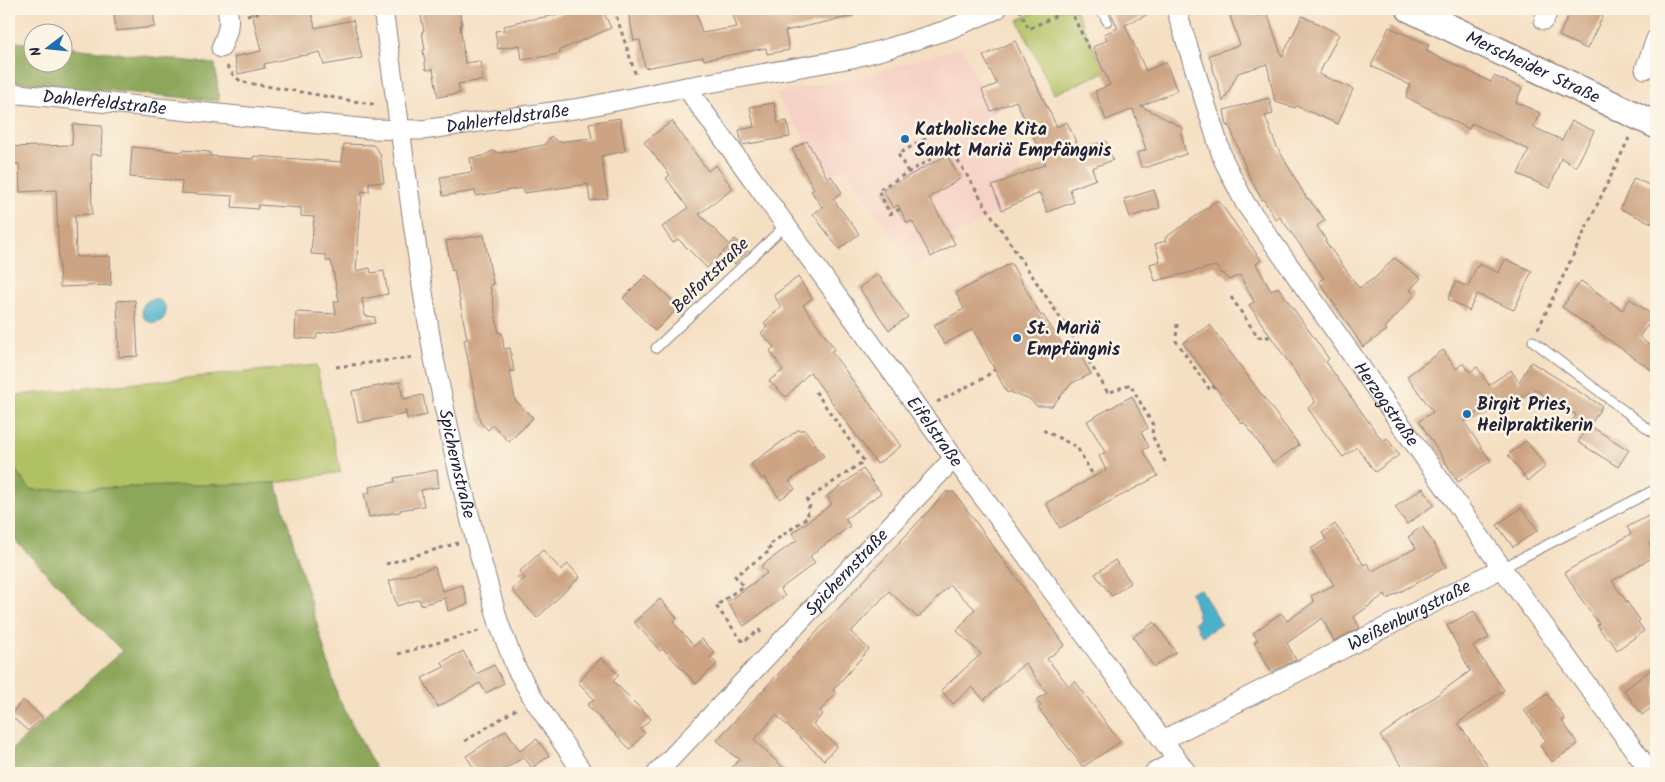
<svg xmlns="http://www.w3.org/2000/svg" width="1665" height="782" font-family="Kalam,sans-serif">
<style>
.built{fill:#f6d1c5}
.green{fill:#b0c164;stroke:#697250}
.forest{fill:#8ca75a;stroke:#57644a}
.water{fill:#4ab0c9;stroke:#366982}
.building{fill:#cda483}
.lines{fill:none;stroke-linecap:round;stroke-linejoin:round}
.lane-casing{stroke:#8c807e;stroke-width:11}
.street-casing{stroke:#8c807e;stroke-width:21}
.secondary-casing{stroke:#8c807e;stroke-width:29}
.path{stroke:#8c807e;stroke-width:3;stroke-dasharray:4 4;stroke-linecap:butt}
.lane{stroke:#fff;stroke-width:9}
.street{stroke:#fff;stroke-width:19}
.secondary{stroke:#fff;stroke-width:26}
.poi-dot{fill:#1f6fb2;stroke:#fcf5e5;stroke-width:2}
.labels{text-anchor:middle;stroke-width:5;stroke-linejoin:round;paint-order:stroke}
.street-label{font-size:18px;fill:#22223b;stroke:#fcf5e5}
.poi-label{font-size:18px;font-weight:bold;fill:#22223b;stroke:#fcf5e5;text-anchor:start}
</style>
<rect width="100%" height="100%" fill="#fcf5e5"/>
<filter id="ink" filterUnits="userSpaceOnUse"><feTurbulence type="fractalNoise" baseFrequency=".02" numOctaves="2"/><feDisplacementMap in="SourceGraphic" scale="10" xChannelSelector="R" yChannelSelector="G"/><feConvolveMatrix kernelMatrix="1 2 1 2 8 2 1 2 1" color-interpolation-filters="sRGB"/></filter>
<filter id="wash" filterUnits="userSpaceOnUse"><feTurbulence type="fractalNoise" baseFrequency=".0096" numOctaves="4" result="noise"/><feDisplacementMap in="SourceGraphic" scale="20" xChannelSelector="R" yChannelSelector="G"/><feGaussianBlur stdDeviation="1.12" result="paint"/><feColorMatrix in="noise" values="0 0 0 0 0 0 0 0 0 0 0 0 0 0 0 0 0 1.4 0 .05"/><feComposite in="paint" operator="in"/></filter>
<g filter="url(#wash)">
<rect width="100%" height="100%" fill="#f5dfc2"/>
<!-- built -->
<path class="built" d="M962 47 1021 174 992 186 1002 210 951 237 955 244 913 267 845 167 831 176 774 92 855 78Z"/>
<!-- green -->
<path class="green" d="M1041 9H1075L1105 72 1054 94 1018 20Z
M316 365 341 472 276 483 31 490 9 462V396Z"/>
<!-- forest -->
<path class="forest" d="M9 41 32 44V62H62L63 47 215 64 219 101 9 81Z
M9 462 31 490 276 483 338 697 378 773H9V752L122 651 9 534Z"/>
<!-- water -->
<path class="water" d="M142 311a12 12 0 1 1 24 0a12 12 0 1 1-24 0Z
M1201 589 1221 624 1202 636 1194 622 1199 619 1191 592Z"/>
<g id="blocks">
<!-- building -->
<path class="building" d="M251 9H311L315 28 353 20 362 58 324 65 320 52 302 56V55L264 64 265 68 238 74 234 57 261 51Z
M439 9H459L462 25H460L465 63 480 61 483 80 458 84 460 93 438 97 433 69 426 70 423 50H425L422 31H424L420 12Z
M560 9H602L611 28 560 50V54L522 60 520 45 498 49 495 31 504 30V26L517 23 516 22 563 14Z
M664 9H679L680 13 695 9 702 33 737 27 731 9H853V16L785 31 789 50 767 54 766 48 704 60 703 57 645 68 640 40 634 41 629 15Z
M1109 9H1159L1125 25 1146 71 1166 62 1177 91 1141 106 1183 128 1181 133 1186 154 1148 167H1141L1137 153 1146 150 1133 109 1106 120 1095 91 1110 85 1093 47 1107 40 1104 34 1118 28Z
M1245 9H1255L1257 16 1267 12 1282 57 1302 16 1339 34 1319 74 1353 89 1338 124 1296 106 1295 108 1275 102 1267 64 1238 73 1223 102 1209 55 1240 45 1229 13Z
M1571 9H1606L1587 49 1559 36Z
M153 10 155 27 116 31 114 14Z
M1389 27 1429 45 1426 51 1491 82 1494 76 1522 88 1516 102 1540 113 1533 127 1562 140 1572 121 1594 131 1576 167 1561 158 1550 188 1518 174 1529 150 1472 123 1469 129 1406 97 1410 85 1371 66Z
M1015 41 1057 127 1067 122 1080 151 1106 141 1113 160 1092 168 1096 179 1070 189 1074 202 1047 212 1040 193 1002 210 992 186 1046 164 1016 101 991 111 982 90 997 84 983 56Z
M1269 98 1273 114 1265 116 1276 145 1307 199 1308 198 1325 220 1317 226 1326 240 1325 241 1359 288 1375 278 1394 258 1421 278 1410 290 1415 295 1385 328 1387 330 1363 347 1319 281 1324 278 1280 217 1276 220 1263 199 1262 200 1249 176 1229 125 1227 126 1224 110Z
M774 103 778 123 787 121 790 137 742 145 739 130 754 127 750 107Z
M620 118 625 151 601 156 608 198 590 201 588 184 524 193 523 188 476 196 475 191 443 196 440 177 472 172 470 158 483 156 492 151 500 153 544 145 551 136 558 142 592 138 589 123Z
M672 121 708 171 716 165 733 189 699 214 730 245 735 239 748 251 735 264 723 252 728 247 707 268 678 239 673 243 662 227 688 208 666 178 670 175 644 142Z
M73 124 102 126 101 155 91 154 92 214 75 215 76 257 110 256 111 285 60 287 56 190 20 192 19 164 9 165V147L72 145Z
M807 141 828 179 831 176 842 192 833 199 859 234 839 249 813 214 824 206 822 207 811 191 814 189 792 149Z
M344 144 373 145 380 153 384 183 369 182V192L362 191 356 271 370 268 371 273 384 271 388 294 362 299 365 316 375 317V323L317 334 316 339 295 338 296 312 336 314 334 302 339 301 331 261H326V255L311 254 314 217 301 216V208L258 205V209L232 207 233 196 181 193 182 181 130 177 132 147 183 152V150L210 152V156L253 159 254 156 342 162Z
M947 155 960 179 929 197 955 244 931 257 912 221 907 223 898 205 893 208 883 190Z
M1634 178 1656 188V225L1620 209Z
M1154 190 1160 208 1130 217 1124 199Z
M1218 200 1261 260 1256 264 1271 291 1278 287 1329 359 1326 362 1383 442 1387 438 1399 455 1375 472 1357 447 1343 457 1322 429 1308 408 1315 403V401L1249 305 1254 302 1240 275 1229 280 1224 273 1221 274 1216 266 1155 281 1150 264 1160 261 1155 244 1166 241 1165 238Z
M484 235 493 284 490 285 499 333H502L504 349 510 348 514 371H510L515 400 533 418 509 442 493 425 488 430 480 422 464 340 467 339 454 270 452 271 446 241Z
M1505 259 1532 271 1514 310 1477 294 1469 311 1448 299 1456 282 1468 287 1476 267H1478L1479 264 1499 273Z
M1011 263 1041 316 1043 315 1065 348 1079 353 1091 374 1072 383 1052 406H1037L1028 398 1012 393 1011 391 1007 393 973 329 944 344 934 325 964 309 956 293Z
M878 274 908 317 889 330 859 288Z
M646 275 679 307 655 331 623 298Z
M798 277 812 298 803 305 835 349 831 351 901 446 877 464 810 372 786 397 769 381 783 370 770 351 774 347 761 333 767 327 764 323 781 307 774 295Z
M1581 281 1622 310 1630 299 1654 316 1639 337 1656 350V373L1562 307Z
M135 300 138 356 119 357 117 301Z
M1210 325 1299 445 1273 463 1244 422 1242 424 1183 343Z
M1443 350 1456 369 1463 363 1470 372 1477 367 1489 385 1511 370 1519 382 1531 362 1602 406 1590 426 1629 450 1618 467 1578 442 1584 432 1570 424 1576 415 1534 389 1500 414 1506 402 1500 407 1492 403 1464 422 1491 461 1458 482 1419 421 1433 412 1407 376Z
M400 382 403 399 423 395 427 415 407 419 405 409 406 414 358 423 352 391Z
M1132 396 1148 428 1141 432 1149 447 1143 450 1158 476 1060 528 1046 503 1106 470 1099 456 1105 452 1087 421Z
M798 430H805L824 456 789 481 795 489 780 499 764 477 762 479 751 464Z
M1526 441 1546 466 1528 481 1508 455Z
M863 469 881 493 845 519 850 526 810 556 815 563 780 589 785 596 744 626 727 602 767 573 761 566 797 540 792 533 832 504 827 496Z
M437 470 439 487 421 490 424 506 400 510V512L369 517 364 493 370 492 369 487 395 482 394 478Z
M1423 488 1434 505 1407 524 1395 507Z
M946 492H954L1065 645 1047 659 1069 686 1075 681 1120 742 1083 767 1038 708 1041 706 1036 700 1047 693 1025 663 984 700 972 687 953 704 941 690 981 654 957 631 975 609 950 585 918 618 889 591 851 632 869 649 833 690 836 693 820 711 823 714 813 724 837 746 824 760 776 715 754 740 789 773H727L740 759 734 756 717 740Z
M1521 508 1538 530 1513 547 1497 525Z
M1656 512V540L1649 544 1655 556 1612 581 1640 620 1638 622 1644 631 1617 650 1609 638 1607 639 1597 625 1599 624 1577 593 1565 572 1631 534 1627 527Z
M1335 524 1364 565 1367 563 1372 571 1416 548 1408 537 1422 526 1436 547 1446 567 1387 599 1385 594 1354 617 1360 628 1334 641 1322 618 1287 643 1296 660 1271 672 1254 642 1258 640 1253 633 1281 613 1287 621 1314 602 1311 596 1334 585 1311 549 1326 539 1322 533Z
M543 550 561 570 568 564 580 577 537 618 512 590 525 578 519 572Z
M1115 560 1131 582 1112 596 1095 574Z
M435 567 442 591 462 585 468 604 448 611 445 598 421 605 419 599 397 606 389 581Z
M660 599 677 618 673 622 694 646 702 639 715 653 710 657 717 664 696 684 663 649 660 651 634 622Z
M1474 611 1489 638 1473 646 1504 690 1458 723 1493 773H1407L1380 736 1470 671 1447 625Z
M1154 622 1176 652 1154 667 1133 637Z
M463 651 476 674 494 665 504 683 486 693 480 683 438 707 422 678 444 667 442 662Z
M601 658 619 675 613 681 651 719 640 729 645 733 630 749 587 705 594 699 578 682Z
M1656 666V704L1642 715 1624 690Z
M1547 694 1565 719 1562 721 1578 744 1552 762 1540 745 1546 741 1524 710Z
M23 700 43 718 28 731 10 715Z
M506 730 520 751 537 739 549 756 532 768 524 757 499 773H477L466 756Z"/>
</g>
</g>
<g filter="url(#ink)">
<use href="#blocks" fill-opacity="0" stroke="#8c807e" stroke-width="1"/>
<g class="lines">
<!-- lane casing -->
<g class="lane-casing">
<path id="lane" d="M1101 9 1107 21
M1533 341 1656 435
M656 348 786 225
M1502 568 1656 489"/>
</g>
<!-- street casing -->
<g class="street-casing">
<g id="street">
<path id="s1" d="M383 9 422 286 433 354 454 453 475 538 499 624 516 668 533 698 583 773"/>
<path id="s2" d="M1176 9 1223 159 1245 203 1502 568 1651 773"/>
<path d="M1544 20 1549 9"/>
<path d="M221 48C227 34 231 24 227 9"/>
<path d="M1645 69 1656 39"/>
<path id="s3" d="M686 87 954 458 1187 773"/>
<path id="s4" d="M9 93 370 129 422 130 581 108 686 87 852 58 886 49 947 30 997 9"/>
<path id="s5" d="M1163 740 1502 568"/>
<path id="s6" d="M657 773 954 458"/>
<path d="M1154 773 1177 760"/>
</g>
</g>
<!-- secondary casing -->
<g class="secondary-casing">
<g id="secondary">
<path id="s7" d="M1410 9 1656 125"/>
</g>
</g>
<!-- path -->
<path class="path" d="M614 9 636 76
M1019 9 1029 29 1069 9
M1070 9 1089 49
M247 15 277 9
M227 66 234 76 242 82 377 105
M908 172 898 154 925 139 934 156
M900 209 890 214 878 190 950 148 992 216 1084 353 1108 393 1130 384 1153 425 1152 435 1167 466
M1231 297 1258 337H1271
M1177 324 1176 341 1210 390 1214 386
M1538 329 1629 138
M336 367 415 357
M937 402 984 378 994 370
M1043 430 1077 447 1094 477
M386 564 458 543
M761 633 759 630 743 642 716 606 743 586 735 576 771 550 768 546 809 516 806 510 810 506 807 500 864 461 815 391
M398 654 482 630
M465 741 518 708"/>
<!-- lane -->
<use href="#lane" class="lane"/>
<!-- street -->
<use href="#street" class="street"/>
<!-- secondary -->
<use href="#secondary" class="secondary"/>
</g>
</g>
<!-- markers -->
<g class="poi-dot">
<circle cx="905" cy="139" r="5"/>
<circle cx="1017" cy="338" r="5"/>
<circle cx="1467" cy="414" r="5"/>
</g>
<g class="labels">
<!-- street labels -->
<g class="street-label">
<text dy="6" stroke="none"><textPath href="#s7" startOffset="136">Merscheider Straße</textPath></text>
<text dy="6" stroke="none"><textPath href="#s4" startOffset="96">Dahlerfeldstraße</textPath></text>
<text dy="6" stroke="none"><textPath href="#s4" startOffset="501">Dahlerfeldstraße</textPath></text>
<text transform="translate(710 275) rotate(-44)" y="6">Belfortstraße</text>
<text dy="6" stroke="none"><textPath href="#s2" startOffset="452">Herzogstraße</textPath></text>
<text dy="6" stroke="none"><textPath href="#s3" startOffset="425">Eifelstraße</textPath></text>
<text dy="6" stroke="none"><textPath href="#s1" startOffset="461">Spichernstraße</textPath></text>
<text dy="6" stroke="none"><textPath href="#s6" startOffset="276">Spichernstraße</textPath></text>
<text dy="6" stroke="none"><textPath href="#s5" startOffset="276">Weißenburgstraße</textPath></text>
</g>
<!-- poi labels -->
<g class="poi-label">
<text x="915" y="135">Katholische Kita<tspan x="915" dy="21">Sankt Mariä Empfängnis</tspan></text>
<text x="1027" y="334">St. Mariä<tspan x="1027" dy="21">Empfängnis</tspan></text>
<text x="1477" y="410">Birgit Pries,<tspan x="1477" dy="21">Heilpraktikerin</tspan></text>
</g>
</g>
<!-- margin -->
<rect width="1665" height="782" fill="none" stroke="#fcf5e5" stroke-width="30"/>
<!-- north arrow -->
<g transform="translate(48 48) rotate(254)"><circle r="24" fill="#fcf5e5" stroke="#a5a1a1"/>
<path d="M0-4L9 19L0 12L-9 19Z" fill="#1f6fb2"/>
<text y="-8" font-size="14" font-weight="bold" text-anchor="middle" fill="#22223b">N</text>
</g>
</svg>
